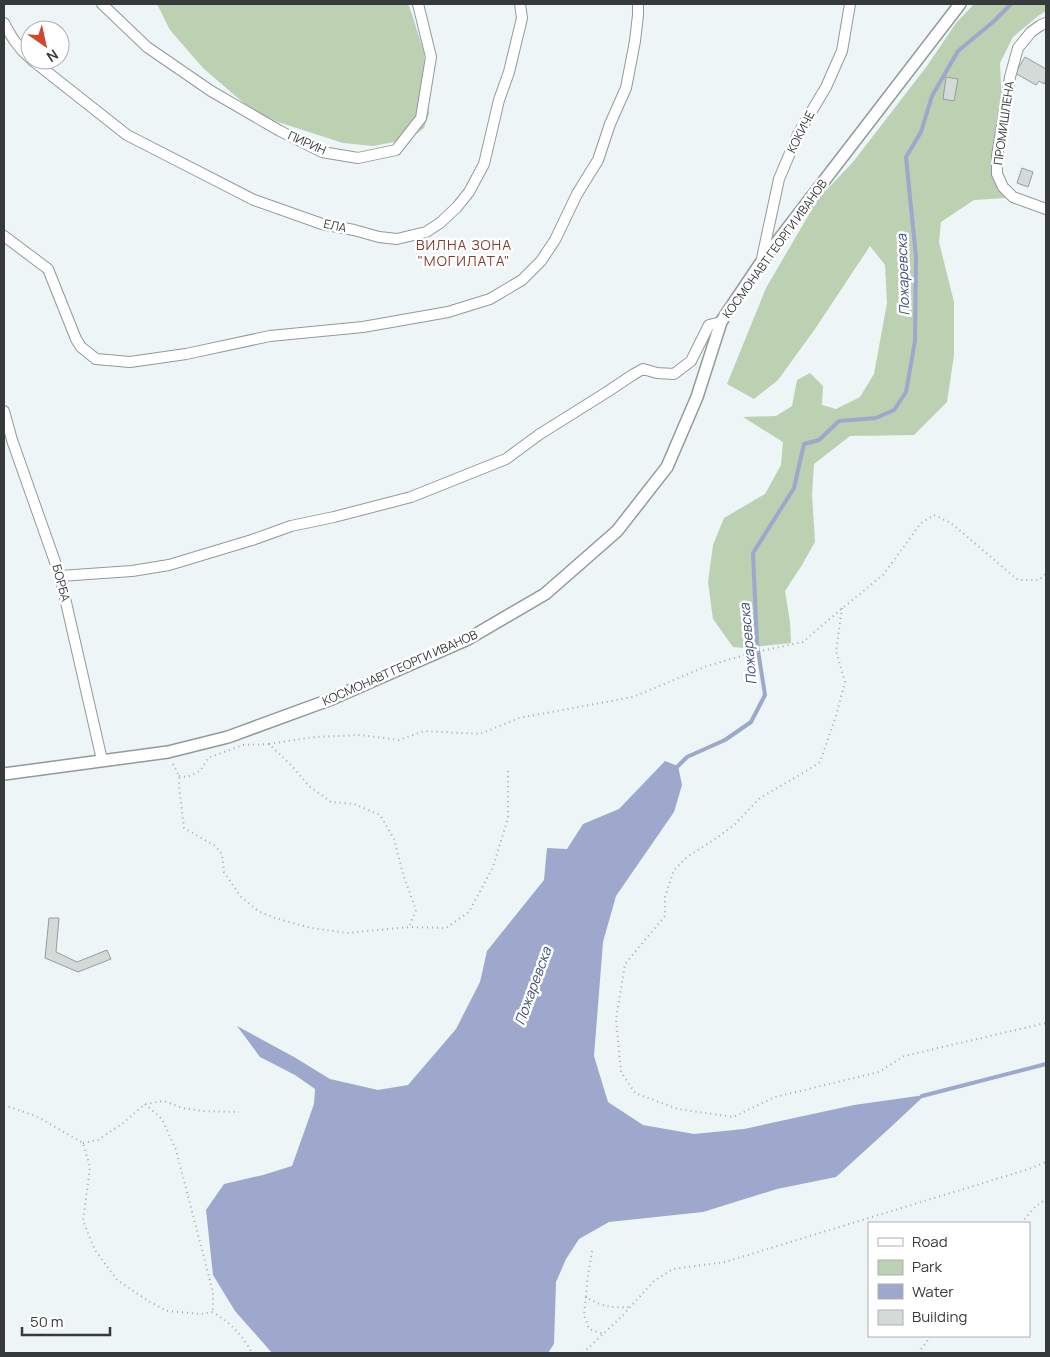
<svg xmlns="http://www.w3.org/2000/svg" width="1050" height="1357" font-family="Manrope,sans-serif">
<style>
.green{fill:#bcd0b2}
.water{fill:#9da8cc}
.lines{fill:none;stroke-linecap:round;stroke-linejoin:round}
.stream{stroke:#9da8cc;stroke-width:4}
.building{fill:#d4dad8;stroke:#969c9a}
.minor-casing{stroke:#929a9a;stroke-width:12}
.tertiary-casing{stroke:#929a9a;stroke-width:14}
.path{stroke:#a5abac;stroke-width:2;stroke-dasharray:1 4;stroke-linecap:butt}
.minor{stroke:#fff;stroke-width:10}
.tertiary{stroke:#fff;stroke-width:11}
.labels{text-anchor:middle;stroke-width:5;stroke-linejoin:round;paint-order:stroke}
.street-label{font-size:12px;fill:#373a3b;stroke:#fff}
.neighbourhood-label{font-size:14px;letter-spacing:1px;fill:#833d2f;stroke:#fff}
.water-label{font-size:14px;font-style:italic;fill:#414e7f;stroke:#fff}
</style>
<rect width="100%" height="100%" fill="#edf5f6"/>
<!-- green -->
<path class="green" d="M157 4H408L412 14 424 53 429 114 424 128 410 139 373 146 343 143 278 122 253 111 203 68 170 30Z
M974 4H1046V11L1038 16 1013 37 1000 63 1002 107 997 136 1006 198 974 200 941 222 939 242 954 302V355L947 402 914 435 850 436 814 464 812 495 815 542 802 565 785 591 790 622 791 643 744 648 733 647 713 619 708 582 713 545 724 518 765 494 781 465 783 442 743 417 776 416 792 406 797 380 810 373 823 386 822 405 836 409 860 397 874 374 887 303 885 265 870 246 815 329 778 380 754 399 727 384 766 288 818 199 853 162 927 66 956 23Z"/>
<!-- water -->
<path class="water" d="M665 761 678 766 682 785 674 812 616 896 603 942 594 1056 608 1102 643 1125 694 1134 744 1129 854 1105 925 1095 892 1126 836 1177 777 1189 703 1212 609 1222 579 1239 566 1259 556 1282 554 1344 548 1353H272L235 1311 213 1275 206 1210 224 1184 263 1175 292 1166 314 1104 315 1089 295 1075 260 1057 237 1026 294 1057 330 1079 378 1090 408 1085 456 1029 480 982 487 951 544 880 547 848 567 849 583 824 619 809Z"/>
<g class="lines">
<!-- stream -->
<path class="stream" d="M674 770 687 757 725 740 751 722 765 695 757 644 753 553 794 488 804 444 819 440 839 421 876 418 894 410 906 392 915 341 916 257 906 157 921 132 932 96 958 51 993 22 1011 4
M922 1096 1046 1064"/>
</g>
<!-- building -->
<path class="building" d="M1025 57 1046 69V80L1044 84 1039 81 1036 85 1015 73Z
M946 77 958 79 954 101 943 99Z
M1022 168 1033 172 1028 187 1017 183Z
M49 918H59L56 952 77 962 107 950 111 959 78 972 45 958Z"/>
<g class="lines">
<!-- minor casing -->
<g class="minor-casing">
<path id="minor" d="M102 4 147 47 211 91 280 131 322 152 358 158 396 150 421 118 431 57 418 4
M4 23C11 36 18 48 30 58
M1046 23 1041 25 1031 32 1018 48 1010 77 997 156V174L1003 187 1013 197 1046 209
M32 60 127 135 254 200 322 224 354 230 379 237 397 239 426 232 440 223 457 207 469 192 484 164 499 100 509 72 522 18 520 4
M4 236 48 269 76 339 81 347 96 359 130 362 186 354 270 336 363 327 448 312 490 299 522 280 541 261 555 240 577 194 598 160 610 124 626 88 635 41 638 15V4
M761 263 779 179 798 134 826 87 842 51 850 4
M4 411 12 440 60 576 102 760
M60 576 132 571 169 565 252 540 291 526 334 517 411 497 506 459 540 434 607 392 634 374 643 369 657 373 674 374 691 361 709 325 721 322"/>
</g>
<!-- tertiary casing -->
<g class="tertiary-casing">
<path id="tertiary" d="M4 774 168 752 228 737 329 700 468 639 545 594 617 531 667 467 697 397 721 322 760 264 960 4"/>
</g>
<!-- path -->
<path class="path" d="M842 608 836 651 845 682 836 716 820 762 803 773 760 798 734 825 718 837 687 857 674 870 665 897V916L625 964 616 1019 621 1072 635 1093 678 1109 733 1117 775 1097 879 1072 904 1056 1046 1023
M269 744 315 737 360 735 399 740 424 731 480 734 519 718 633 697 707 666 752 653 803 642 839 611 883 575 921 523 934 515 951 523 1018 580H1039L1046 574
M173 764 179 776V786L184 828 215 846 222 854 224 872 240 896 258 911 275 918 311 928 348 933 409 927 446 928 469 912 493 867 508 818V769
M179 776 187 777 200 771 208 758 243 745 269 744 291 765 309 786 331 802 354 804 380 815 394 839 403 874 416 910 409 927
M145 1104 162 1119 176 1150 213 1292V1312
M4 1105 36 1116 83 1143 90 1167 83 1221 95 1250 117 1280 150 1302 167 1311 201 1314 213 1312C231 1324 242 1334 252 1353
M83 1143 98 1140 123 1123 145 1104 164 1101 182 1108 204 1111 239 1112
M1021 1223 1035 1207 1046 1199
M592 1251 587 1282 586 1297C603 1307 611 1308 631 1307
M586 1297 584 1315 589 1329 603 1334
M583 1353 621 1317 654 1281 673 1269 725 1262 1029 1169 1046 1162
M918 1353 931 1336"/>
<!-- minor -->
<use href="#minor" class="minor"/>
<!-- tertiary -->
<use href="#tertiary" class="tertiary"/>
</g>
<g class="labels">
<!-- street labels -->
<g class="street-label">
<text transform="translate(1004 123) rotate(-82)" y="4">ПРОМИШЛЕНА</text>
<text transform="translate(801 132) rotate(-63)" y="4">КОКИЧЕ</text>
<text transform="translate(307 143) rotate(24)" y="4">ПИРИН</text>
<text transform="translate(335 226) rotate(12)" y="4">ЕЛА</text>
<text transform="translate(775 249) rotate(-54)" y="4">КОСМОНАВТ ГЕОРГИ ИВАНОВ</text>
<text transform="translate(61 583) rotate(75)" y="4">БОРБА</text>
<text transform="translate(400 668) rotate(-24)" y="4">КОСМОНАВТ ГЕОРГИ ИВАНОВ</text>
</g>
<!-- neighbourhood labels -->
<g class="neighbourhood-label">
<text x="464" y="250">ВИЛНА ЗОНА<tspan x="464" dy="16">"МОГИЛАТА"</tspan></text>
</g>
<!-- water labels -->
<g class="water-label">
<text transform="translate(903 275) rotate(-92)" y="5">Пожаревска</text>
<text transform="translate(748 644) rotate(-95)" y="5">Пожаревска</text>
<text transform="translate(533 986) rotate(-70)" y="5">Пожаревска</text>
</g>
</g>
<!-- border -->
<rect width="1050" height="1357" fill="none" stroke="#373a3b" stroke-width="10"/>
<!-- legend -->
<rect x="868" y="1222" width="162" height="115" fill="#ffffff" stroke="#afb0b1"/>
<rect x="878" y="1238" width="25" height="8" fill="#ffffff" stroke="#afb0b1"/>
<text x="912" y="1247" font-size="15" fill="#373a3b">Road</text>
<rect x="878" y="1260" width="25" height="15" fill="#bcd0b2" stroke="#afb0b1"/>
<text x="912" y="1272" font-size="15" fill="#373a3b">Park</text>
<rect x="878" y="1284" width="25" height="15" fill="#9da8cc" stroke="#afb0b1"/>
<text x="912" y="1297" font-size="15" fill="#373a3b">Water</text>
<rect x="878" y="1310" width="25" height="15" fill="#d4dad8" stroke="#afb0b1"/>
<text x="912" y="1322" font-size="15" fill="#373a3b">Building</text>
<!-- north arrow -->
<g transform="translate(45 45) rotate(146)"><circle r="24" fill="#ffffff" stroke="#afb0b1"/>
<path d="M0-4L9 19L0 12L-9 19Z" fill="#d1462c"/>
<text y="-8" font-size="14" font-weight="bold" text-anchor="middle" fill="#373a3b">N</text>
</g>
<!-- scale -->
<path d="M22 1327v8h88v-8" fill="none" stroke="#373a3b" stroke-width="2.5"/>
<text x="30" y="1327" font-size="15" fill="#373a3b" stroke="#ffffff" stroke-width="4" paint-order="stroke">50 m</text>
</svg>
